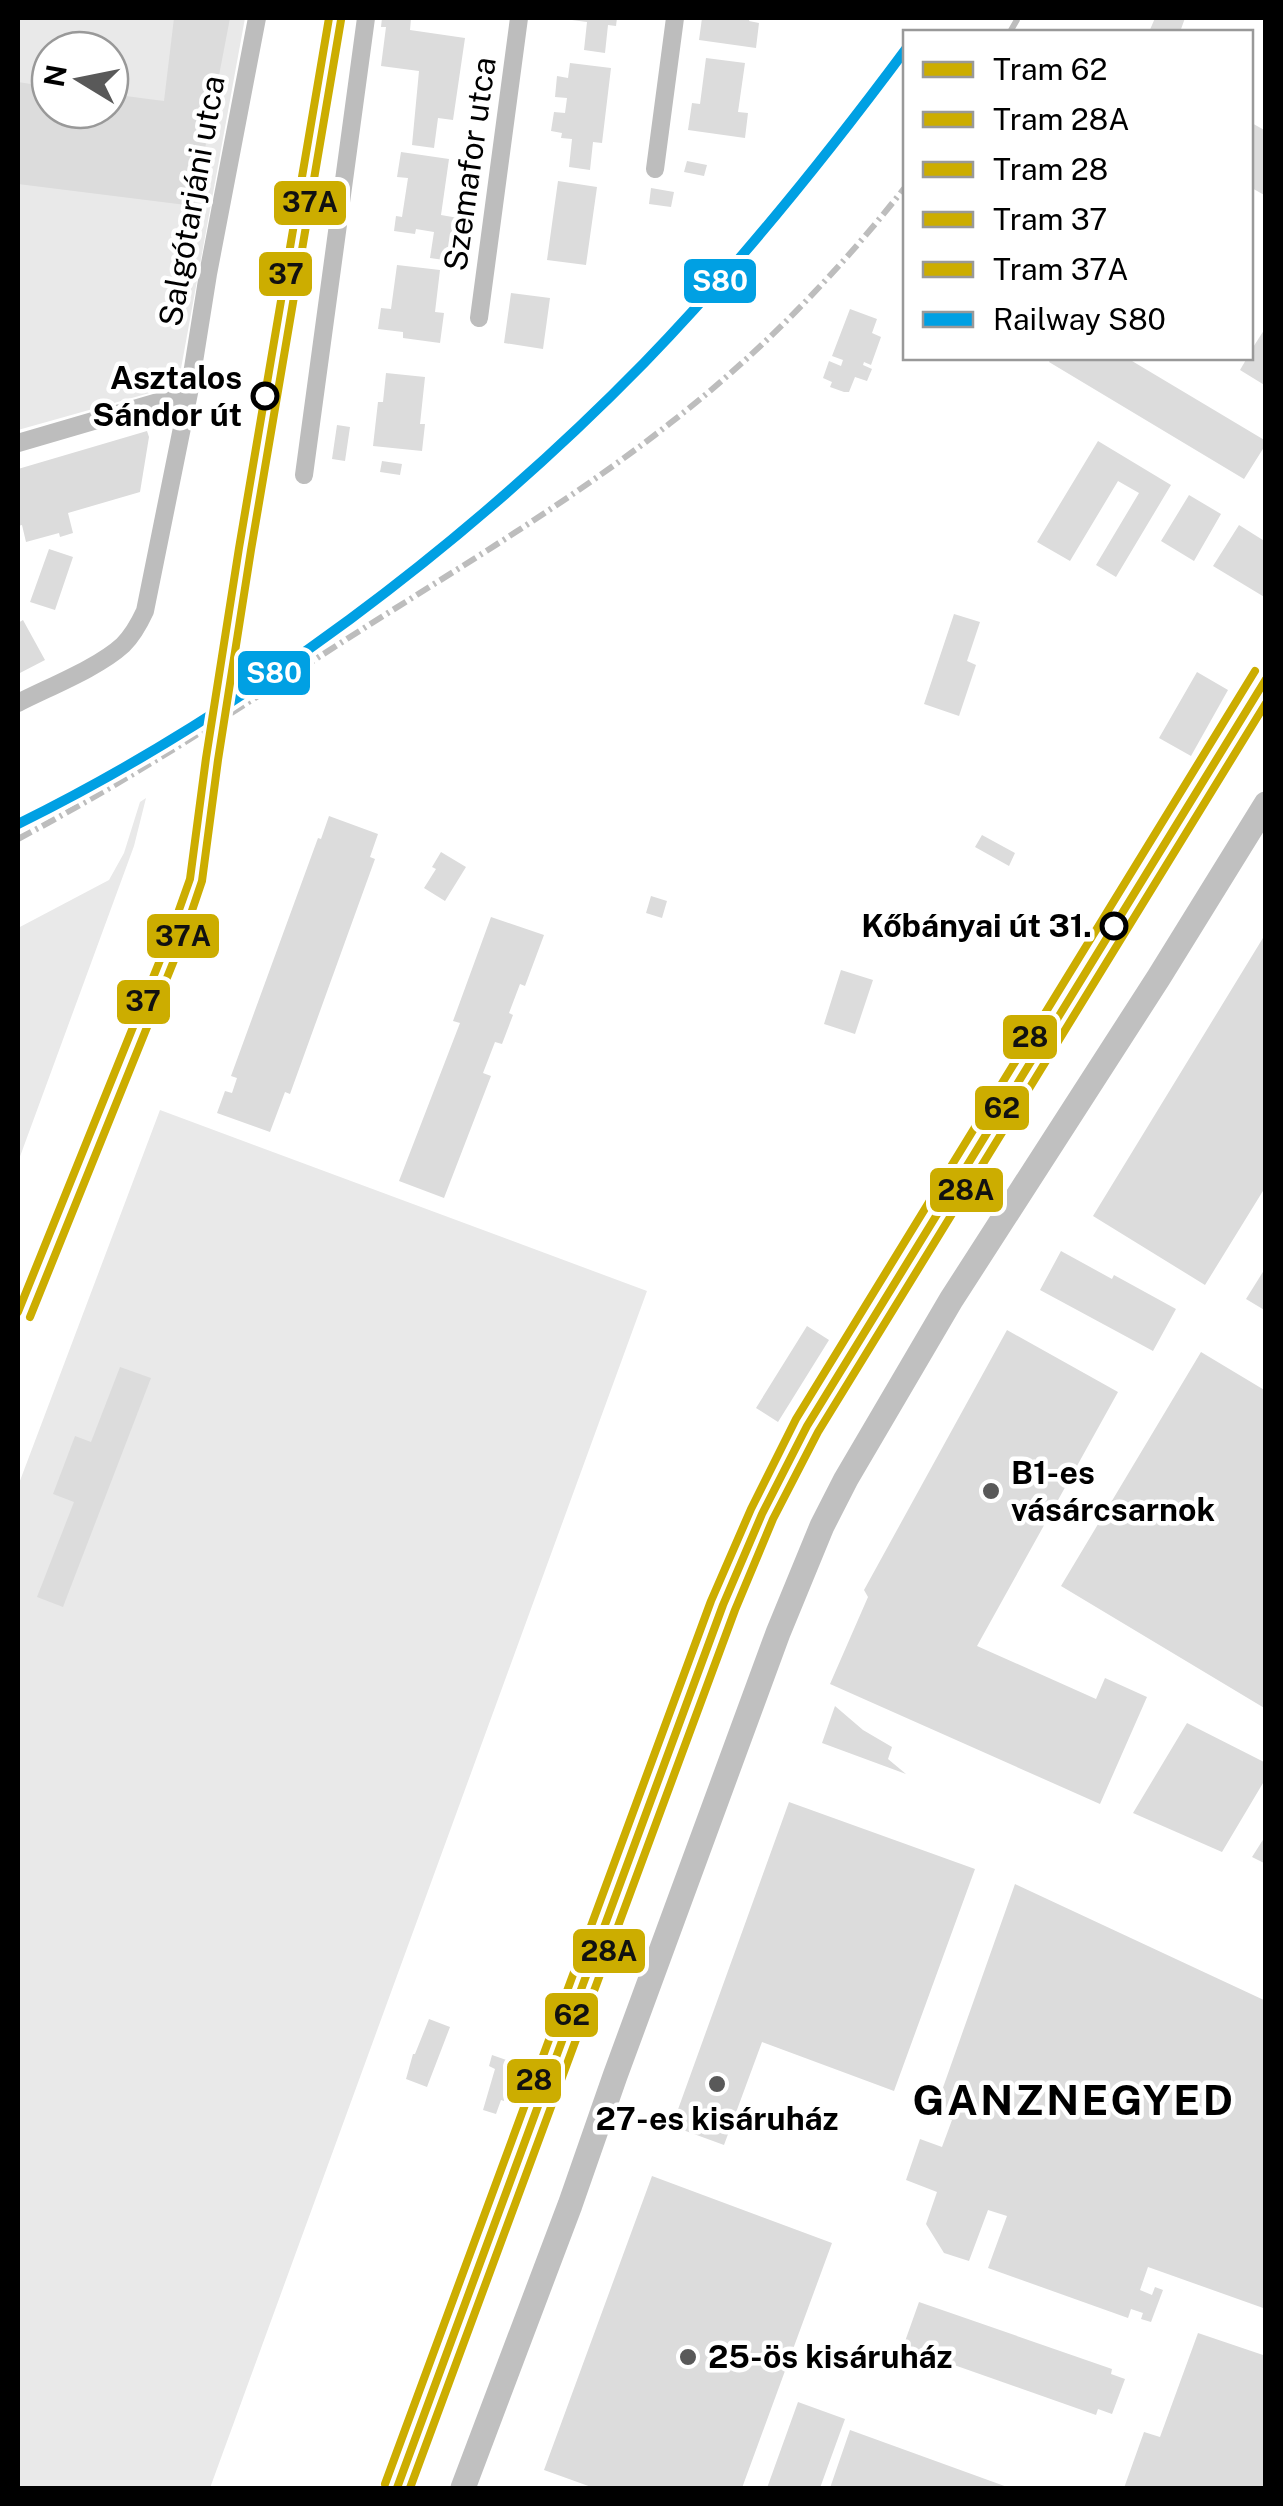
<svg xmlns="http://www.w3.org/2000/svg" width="1283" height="2506" font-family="'Public Sans',sans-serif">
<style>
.green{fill:#e9e9e9;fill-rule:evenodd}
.building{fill:#dcdcdc}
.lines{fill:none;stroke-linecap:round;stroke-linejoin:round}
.minor{stroke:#bdbdbd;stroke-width:18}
.secondary{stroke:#c0c0c0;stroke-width:25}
.rail{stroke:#bdbdbd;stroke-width:6;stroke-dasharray:15 5 2.5 5;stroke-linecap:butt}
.rail-1-casing{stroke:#fff;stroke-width:18}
.rail-1{stroke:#00a0e3;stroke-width:10}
.tram-1-casing{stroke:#fff;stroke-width:15}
.tram-2-casing{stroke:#fff;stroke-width:15}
.tram-3-casing{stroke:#fff;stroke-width:15}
.tram-4-casing{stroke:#fff;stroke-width:15}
.tram-5-casing{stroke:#fff;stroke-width:15}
.tram-1{stroke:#ccad00;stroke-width:8}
.tram-2{stroke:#ccad00;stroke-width:8}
.tram-3{stroke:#ccad00;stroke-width:8}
.tram-4{stroke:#ccad00;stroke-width:8}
.tram-5{stroke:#ccad00;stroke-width:8}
.stop-dot{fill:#fff;stroke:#000;stroke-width:5}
.poi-dot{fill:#595959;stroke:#fff;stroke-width:4}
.labels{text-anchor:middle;stroke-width:9;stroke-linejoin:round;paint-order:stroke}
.street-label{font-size:32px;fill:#000;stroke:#fff}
.stop-label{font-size:32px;font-weight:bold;fill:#000;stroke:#fff;text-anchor:end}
.poi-label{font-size:32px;font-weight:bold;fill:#000;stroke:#fff;text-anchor:start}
.district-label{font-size:42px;font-weight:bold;letter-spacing:2.5px;fill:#000;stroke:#fff}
.line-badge{stroke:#fff;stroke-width:4}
.badge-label{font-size:28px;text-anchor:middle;font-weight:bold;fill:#fff}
.pale-badge-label{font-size:28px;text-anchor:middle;font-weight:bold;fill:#111}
</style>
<rect width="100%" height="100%" fill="#fff"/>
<!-- green -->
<path class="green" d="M18 18H245L178 385 18 430ZM50 50H110V110H50Z
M146 798 134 846 18 1162V928L109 880 124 853 140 802Z
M160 1110 647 1291 210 2488H18V1486Z"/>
<!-- building -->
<path class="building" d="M174 18H230L194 206 18 184V82L50 87V110H110V94L164 101Z
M382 18H411L410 30 465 38 453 120 438 118 434 148 412 145 419 71 381 66 386 27H381Z
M572 18H617L616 26 608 25 605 53 584 50 587 22 572 20Z
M702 18H750L749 21 759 23 756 48 699 40Z
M1155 18H1185L1180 32H1149Z
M706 58 745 63 738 112 748 113 745 138 688 130 692 103 700 104Z
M570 63 611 68 602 143 593 142 590 170 569 167 572 139 561 138 562 133 551 131 554 112 565 113 567 98 555 97 557 76 568 78Z
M1250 122 1266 131V196L1250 187Z
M401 152 449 159 441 215 464 219 458 262 430 258 434 232 416 229 415 234 394 231 396 216 402 217 408 178 397 177Z
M687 161 707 165 704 176 684 172Z
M558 181 597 187 586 265 547 260Z
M651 188 674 192 671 207 649 204Z
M397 265 440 270 435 312 444 313 440 343 403 338V332L378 329 381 308 391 309Z
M511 293 550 298 543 349 504 343Z
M850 309 877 319 872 333 881 337 871 365 864 362 863 365 872 369 867 381 855 377 849 392H844L830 387 832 382 823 378 829 361 841 366 843 360 832 356Z
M1266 327V386L1240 370 1247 358H1250V352Z
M1051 358H1127L1266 441V444L1244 479 1049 362Z
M386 373 425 377 420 424H425L422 451 373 446 378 402H383Z
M337 425 350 427 345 461 332 459Z
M147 431 149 437 140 492 68 513 73 533 60 537 59 533 26 542 22 525 18 526V469Z
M1098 441 1171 485 1116 577 1096 565 1139 493 1118 481 1070 561 1037 542Z
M382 461 402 464 400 475 380 472Z
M1189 495 1221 514 1194 561 1161 541Z
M1239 525 1266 542V598L1213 566Z
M49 549 73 557 55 610 30 602Z
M954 614 980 622 967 661 976 665 959 716 924 704Z
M23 620 45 660 18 674V623Z
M1197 672 1228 690 1191 756 1159 738Z
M329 816 378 834 370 857 375 859 290 1094 285 1092 270 1132 217 1113 225 1091 232 1093 237 1078 231 1076 318 838 321 839Z
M982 835 1015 853 1009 866 975 847Z
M441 852 466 867 445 901 424 888 436 869 432 867Z
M651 896 667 901 662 918 646 913Z
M491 917 544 935 525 986 520 984 509 1013 513 1015 502 1044 495 1042 483 1073 491 1076 444 1198 399 1181 460 1023 453 1021Z
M1266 933V1186L1205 1285 1093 1216Z
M841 970 873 980 855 1034 824 1024Z
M1061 1251 1112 1279 1114 1275 1176 1309 1153 1351 1040 1290Z
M1266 1267V1311L1246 1299Z
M807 1326 829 1340 778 1422 756 1408Z
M1007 1330 1118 1392 977 1646 1096 1699 1105 1678 1147 1697 1100 1804 830 1684 868 1597 864 1590Z
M1201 1352 1266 1391V1709L1061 1586Z
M120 1367 151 1378 63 1607 37 1597 74 1502 53 1494 75 1436 91 1442Z
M835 1706 863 1730 892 1747 888 1759 906 1774 822 1743Z
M1187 1723 1266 1763V1778L1222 1852 1133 1813Z
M789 1802 975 1869 894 2091 762 2042 724 2145 672 2126Z
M1266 1835V1864L1252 1857Z
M1015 1884 1266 2001V2309L1148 2267 1140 2290 1152 2295 1155 2287 1163 2290 1151 2322 1141 2319 1143 2313 1131 2309 1128 2318 988 2268 1007 2216 988 2210 969 2261 944 2253 926 2224 937 2192 906 2180 920 2139 942 2147 952 2120 934 2113Z
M429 2019 450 2027 427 2087 406 2079 413 2054H415Z
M492 2055 512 2062 510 2070 513 2071 504 2101 501 2100 496 2114 483 2110 495 2069 489 2066Z
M652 2176 832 2243 742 2488H594L544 2470Z
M919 2302 1112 2369 1111 2374 1125 2379 1112 2414 1098 2409 1096 2415 903 2347Z
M1198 2333 1266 2356V2488H1124L1144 2432 1160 2437Z
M798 2402 845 2419 820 2488H767Z
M850 2430 1010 2488H830Z"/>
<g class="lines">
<!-- minor -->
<path class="minor" d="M655 169 675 18
M479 318 519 18
M18 443 189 393
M304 475 366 18
M18 703C49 687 98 668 123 645 133 635 139 624 145 611L189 393 208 274 257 18"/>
<!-- secondary -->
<path class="secondary" d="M463 2488 570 2205 615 2076 778 1633 822 1526 846 1479 951 1300 1159 977 1266 804"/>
<!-- rail -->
<path class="rail" d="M1010 32 1018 18
M18 839C136 777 248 702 361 630 470 561 582 494 683 413 766 347 840 270 906 186"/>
<!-- rail-1 casing -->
<g class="rail-1-casing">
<path id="rail-1" d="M18 824C245 712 467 544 644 363 739 265 825 158 906 49"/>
</g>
<!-- rail-1 -->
<use href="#rail-1" class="rail-1"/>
<!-- tram-1 casing -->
<g class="tram-1-casing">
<path id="tram-1" d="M397 2488 723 1605 762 1514 807 1426 1266 679"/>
</g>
<!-- tram-2 casing -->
<g class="tram-2-casing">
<path id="tram-2" d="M410 2488 735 1610 773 1519 818 1432 1266 703"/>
</g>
<!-- tram-3 casing -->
<g class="tram-3-casing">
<path id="tram-3" d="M385 2484 711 1601 751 1509 796 1419 1255 671"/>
</g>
<!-- tram-4 casing -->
<g class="tram-4-casing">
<path id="tram-4" d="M18 1312 169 938 190 879 206 758 239 548 329 18"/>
</g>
<!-- tram-5 casing -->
<g class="tram-5-casing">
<path id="tram-5" d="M30 1317 181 943 202 881 218 760 251 550 341 20"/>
</g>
<!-- tram-1 -->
<use href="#tram-1" class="tram-1"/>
<!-- tram-2 -->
<use href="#tram-2" class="tram-2"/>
<!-- tram-3 -->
<use href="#tram-3" class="tram-3"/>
<!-- tram-4 -->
<use href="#tram-4" class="tram-4"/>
<!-- tram-5 -->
<use href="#tram-5" class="tram-5"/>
</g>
<!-- markers -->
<g class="stop-dot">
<circle cx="265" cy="396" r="12"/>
<circle cx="1114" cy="926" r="12"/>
</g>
<g class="poi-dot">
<circle cx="991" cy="1491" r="10"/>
<circle cx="717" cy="2084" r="10"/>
<circle cx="688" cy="2357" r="10"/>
</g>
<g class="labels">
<!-- street labels -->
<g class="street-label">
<text transform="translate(470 164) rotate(-82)" y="11">Szemafor utca</text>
<text transform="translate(192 201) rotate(-80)" y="11">Salgótarjáni utca</text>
</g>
<!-- stop labels -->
<g class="stop-label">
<text x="242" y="389">Asztalos<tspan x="242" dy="37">Sándor út</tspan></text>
<text x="1092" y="937">Kőbányai út 31.</text>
</g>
<!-- poi labels -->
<g class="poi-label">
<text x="1011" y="1484">B1-es<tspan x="1011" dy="37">vásárcsarnok</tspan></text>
<text x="717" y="2130" text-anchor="middle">27-es kisáruház</text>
<text x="708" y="2368">25-ös kisáruház</text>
</g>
<!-- district labels -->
<g class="district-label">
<text x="1074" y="2115">GANZNEGYED</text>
</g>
</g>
<g class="line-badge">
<rect x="272" y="179" width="76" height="48" rx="10" fill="#ccad00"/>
<rect x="257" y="250" width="57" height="48" rx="10" fill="#ccad00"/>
<rect x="682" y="257" width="76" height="48" rx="10" fill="#00a0e3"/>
<rect x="236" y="649" width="76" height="48" rx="10" fill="#00a0e3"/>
<rect x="145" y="912" width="76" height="48" rx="10" fill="#ccad00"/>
<rect x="115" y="978" width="57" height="48" rx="10" fill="#ccad00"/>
<rect x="1001" y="1013" width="58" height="48" rx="10" fill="#ccad00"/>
<rect x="973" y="1084" width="58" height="48" rx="10" fill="#ccad00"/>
<rect x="928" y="1166" width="77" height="48" rx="10" fill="#ccad00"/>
<rect x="571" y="1927" width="76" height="48" rx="10" fill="#ccad00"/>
<rect x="543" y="1991" width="57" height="48" rx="10" fill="#ccad00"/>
<rect x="505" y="2057" width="58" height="48" rx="10" fill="#ccad00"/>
</g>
<g class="badge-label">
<text x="720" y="291">S80</text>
<text x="274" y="683">S80</text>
</g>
<g class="pale-badge-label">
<text x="310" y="212">37A</text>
<text x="286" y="284">37</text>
<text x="183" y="946">37A</text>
<text x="143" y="1011">37</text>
<text x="1030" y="1047">28</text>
<text x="1002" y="1118">62</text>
<text x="966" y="1200">28A</text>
<text x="609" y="1961">28A</text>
<text x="572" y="2025">62</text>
<text x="534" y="2090">28</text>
</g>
<!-- border -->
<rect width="1283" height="2506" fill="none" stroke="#000000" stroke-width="40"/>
<!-- legend -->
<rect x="903" y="30" width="350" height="330" fill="#ffffff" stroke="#999999" stroke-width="2.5"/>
<rect x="923" y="62" width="50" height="15" fill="#ccad00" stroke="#999999" stroke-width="2.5"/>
<text x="993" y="80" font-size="30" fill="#000000">Tram 62</text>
<rect x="923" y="112" width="50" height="15" fill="#ccad00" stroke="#999999" stroke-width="2.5"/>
<text x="993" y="130" font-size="30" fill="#000000">Tram 28A</text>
<rect x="923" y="162" width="50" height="15" fill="#ccad00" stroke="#999999" stroke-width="2.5"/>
<text x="993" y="180" font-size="30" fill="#000000">Tram 28</text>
<rect x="923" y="212" width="50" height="15" fill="#ccad00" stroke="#999999" stroke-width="2.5"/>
<text x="993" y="230" font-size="30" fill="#000000">Tram 37</text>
<rect x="923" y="262" width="50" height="15" fill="#ccad00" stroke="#999999" stroke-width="2.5"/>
<text x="993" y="280" font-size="30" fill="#000000">Tram 37A</text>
<rect x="923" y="312" width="50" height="15" fill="#00a0e3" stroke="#999999" stroke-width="2.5"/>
<text x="993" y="330" font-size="30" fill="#000000">Railway S80</text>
<!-- north arrow -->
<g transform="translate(80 80) rotate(280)"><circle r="48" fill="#ffffff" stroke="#999999" stroke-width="2.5"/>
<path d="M0-8L18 38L0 25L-18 38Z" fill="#595959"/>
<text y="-15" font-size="28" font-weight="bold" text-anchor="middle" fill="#000000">N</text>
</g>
</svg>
